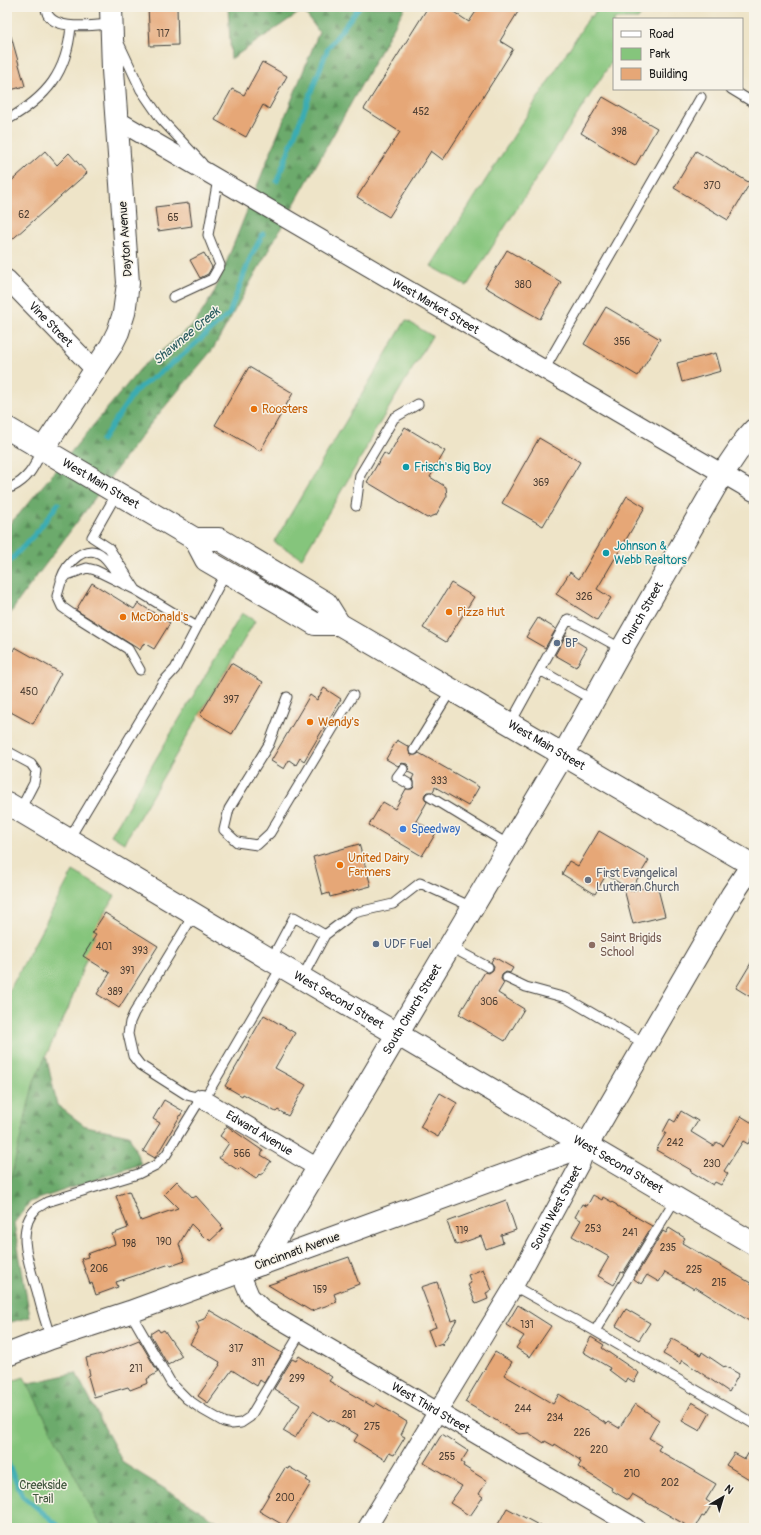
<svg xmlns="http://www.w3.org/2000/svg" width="761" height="1535" font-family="Pangolin,sans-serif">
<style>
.forest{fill:url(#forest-firs);stroke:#446344}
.green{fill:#85c57c;stroke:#50704c}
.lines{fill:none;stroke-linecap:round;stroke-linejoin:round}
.stream{stroke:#3aacb3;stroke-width:5}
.building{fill:#e6a777}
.service-casing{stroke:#3c3a36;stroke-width:11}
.minor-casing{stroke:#3c3a36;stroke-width:20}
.tertiary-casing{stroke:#3c3a36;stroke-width:24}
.secondary-casing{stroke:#3c3a36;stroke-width:24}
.primary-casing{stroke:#3c3a36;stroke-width:24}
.trunk-casing{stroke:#3c3a36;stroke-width:24}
.service{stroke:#fff;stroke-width:9}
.minor{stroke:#fff;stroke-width:18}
.tertiary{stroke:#fff;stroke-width:22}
.secondary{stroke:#fff;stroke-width:22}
.primary{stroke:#fff;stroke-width:22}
.trunk{stroke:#fff;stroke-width:22}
.food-dot{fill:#e8710a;stroke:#f7f3e8;stroke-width:1.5}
.culture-dot{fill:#0f9aa8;stroke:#f7f3e8;stroke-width:1.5}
.service-dot{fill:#5c6f8a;stroke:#f7f3e8;stroke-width:1.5}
.shop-dot{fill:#3f7fe0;stroke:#f7f3e8;stroke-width:1.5}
.worship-dot{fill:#6b7280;stroke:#f7f3e8;stroke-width:1.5}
.education-dot{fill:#8d6e63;stroke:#f7f3e8;stroke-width:1.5}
.labels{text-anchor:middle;stroke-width:3;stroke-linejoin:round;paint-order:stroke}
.number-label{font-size:10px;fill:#4e3f33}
.street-label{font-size:12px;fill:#1c1c1c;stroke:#f7f3e8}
.food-label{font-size:12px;fill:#c56008;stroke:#f7f3e8;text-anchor:start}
.culture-label{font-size:12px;fill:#0d838f;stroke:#f7f3e8;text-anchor:start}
.service-label{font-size:12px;fill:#4e5e75;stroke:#f7f3e8;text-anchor:start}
.shop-label{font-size:12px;fill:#366cbe;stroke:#f7f3e8;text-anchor:start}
.worship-label{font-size:12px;fill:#5b616d;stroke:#f7f3e8;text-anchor:start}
.education-label{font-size:12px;fill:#785e54;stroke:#f7f3e8;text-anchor:start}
.park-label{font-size:12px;fill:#41573e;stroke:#f7f3e8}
.water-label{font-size:13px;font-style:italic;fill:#2a5d60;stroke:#f7f3e8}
</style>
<defs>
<pattern id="forest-firs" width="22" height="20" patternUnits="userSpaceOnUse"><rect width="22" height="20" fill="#6caa6c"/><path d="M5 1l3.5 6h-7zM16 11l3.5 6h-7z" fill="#588a58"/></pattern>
</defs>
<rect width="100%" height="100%" fill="#f7f3e8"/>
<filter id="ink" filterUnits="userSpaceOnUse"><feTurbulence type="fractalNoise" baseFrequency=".025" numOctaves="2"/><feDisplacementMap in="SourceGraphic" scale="8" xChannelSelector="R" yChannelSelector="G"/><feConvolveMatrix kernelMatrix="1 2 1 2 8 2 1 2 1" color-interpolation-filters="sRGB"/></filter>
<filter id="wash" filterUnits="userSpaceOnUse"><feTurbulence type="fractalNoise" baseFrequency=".012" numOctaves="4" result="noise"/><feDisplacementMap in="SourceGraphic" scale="16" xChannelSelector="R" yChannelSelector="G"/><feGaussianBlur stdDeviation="0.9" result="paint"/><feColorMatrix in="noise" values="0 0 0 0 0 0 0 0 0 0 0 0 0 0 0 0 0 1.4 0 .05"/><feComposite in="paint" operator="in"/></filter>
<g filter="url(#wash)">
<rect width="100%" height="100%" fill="#eee4c8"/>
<!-- forest -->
<path class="forest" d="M228 7H405L213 349 147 428 19 600 7 619V526L20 513 141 368 195 323 214 293 319 32 303 10 231 59Z
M7 1007 44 1046 57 1105 85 1126 129 1135 141 1164 30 1202 14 1223 30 1317 7 1323Z
M76 1373 123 1463 225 1526 224 1528H7V1388Z"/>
<!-- green -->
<path class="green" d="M598 7H646L638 19H614V58L467 286 431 266 590 16 592 17Z
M406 320 432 336 366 446 367 447 302 558 274 542Z
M242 613 255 621 124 843 111 835Z
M73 871 115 896 101 918 68 1009 34 1081 7 1194V995Z
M24 1377 96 1517 103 1528H7V1383Z"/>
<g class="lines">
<!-- stream -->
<path class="stream" d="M277 181 328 48 359 7
M102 440 135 391 177 360 229 314 251 256 263 234
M7 564 36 533 58 504
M7 1308V1317
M7 1461 22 1495 61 1528"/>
</g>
<g id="blocks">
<!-- building -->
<path class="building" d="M148 7H177L178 45 150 46Z
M428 7H446L469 22 479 7H521L500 41 513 49 497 75 443 160 431 151 389 217 357 197 400 132 364 109Z
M11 36 25 86 7 91V37Z
M262 62 287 76 269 109 263 105 246 137 215 120 232 89 244 95Z
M603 97 657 128 635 166 581 133Z
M45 151 57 165 69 153 87 173 7 244V185Z
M696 151 750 183 728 220 674 188Z
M189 203 192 226 158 231 155 207Z
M507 250 561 282 540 319 485 287Z
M204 253 212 267 208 274 200 278 190 260Z
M606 307 660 339 638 376 584 344Z
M716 353 721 371 682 382 677 363Z
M249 367 293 393 260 451 215 425Z
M405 427 445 451 430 477 446 487 447 496 436 515 427 518 367 482 384 453 388 456Z
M539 438 580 462 543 526 502 503Z
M627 496 645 507 597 589 611 598 597 620 556 594 570 572 579 579Z
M92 583 134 609 138 603 170 623 154 649 144 643 140 650 76 610Z
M451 583 474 597 446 642 423 628Z
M538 618 556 629 545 648 526 637Z
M566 635 587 648 576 667 555 655Z
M15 647 61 673 33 724 7 710V663Z
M231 663 263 682 232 734 200 715Z
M324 688 341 699 304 761 300 758 296 765 289 760 284 769 271 761 310 695 317 700Z
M397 740 409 747V752L411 755H416L419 753 479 787 468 806 435 787 433 792H427L425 794 424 797 427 802 416 821 436 833 422 856 369 825 383 802 395 809 406 789H412L414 787V781L412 779 414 775 408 772 409 767 407 764 401 763 398 766 386 759Z
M599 831 649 860 630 891 657 885 665 916 633 924 623 885 606 875 595 894 562 874 569 861 578 866Z
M359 844 371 886 330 897 329 893 323 895 313 857Z
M105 913 158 946 119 1008 97 994 110 973 83 956 96 935 92 933Z
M494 957 513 968 510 973 506 972 502 975 501 979 504 983 498 993 524 1009 505 1041 459 1014 485 972 489 973 493 970 494 966 491 962Z
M754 958V999L736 988Z
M264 1015 295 1033 275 1068 306 1085 288 1116 278 1110 276 1112 243 1094 242 1096 225 1086 244 1053 243 1052Z
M440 1093 457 1103 438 1137 420 1127Z
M164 1100 183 1111 155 1158 143 1151 160 1123 153 1119Z
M681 1111 698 1121 691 1132 714 1146 717 1142 723 1146 741 1116 754 1124V1133L748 1144 743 1141 724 1171 728 1174 721 1185 715 1182 713 1185 690 1171 691 1170 656 1150 666 1133 663 1132 670 1119 675 1122Z
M227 1126 263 1151 261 1155 271 1161 263 1173 260 1175 259 1174 256 1179 240 1168 238 1170 219 1158 229 1143 220 1136Z
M177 1181 193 1198 196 1196 222 1225 221 1226 223 1229 210 1241 209 1238 207 1240 191 1224 179 1244 185 1261 171 1266 170 1264 116 1282 118 1287 96 1295 92 1283 90 1284 81 1259 88 1257 87 1254 115 1244 112 1234 128 1228 116 1196 129 1191 141 1221 178 1208 164 1194Z
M593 1195 602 1200 603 1197 617 1205V1206L652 1226 623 1273 621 1272 614 1285 598 1276 609 1257 572 1236 581 1220 575 1217 582 1204 587 1206Z
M506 1200 516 1230 501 1235 503 1243 486 1249 481 1236 456 1245 447 1222Z
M669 1228 685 1238 682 1243 754 1285V1324L695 1287 694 1289 665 1272 659 1282 647 1275 641 1284 634 1279 663 1231 666 1233Z
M349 1257 359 1284 334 1294 337 1302 311 1311 268 1285Z
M483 1269 492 1290 486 1293 488 1299 476 1304 468 1285 471 1283 468 1275Z
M437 1282 451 1321 457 1319 442 1345V1343L434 1346 428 1330 436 1327 421 1287Z
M518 1305 551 1326 530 1357 516 1348 524 1336 506 1325Z
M626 1309 650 1323 639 1340 616 1326Z
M209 1310 282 1353 264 1383 260 1380 257 1386 232 1370 208 1403 198 1396 220 1365H219L220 1362 190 1344 199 1328 196 1322 204 1319Z
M158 1329 160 1332 164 1330 182 1356 168 1365 150 1334Z
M591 1337 604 1345 602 1348 639 1373 634 1382 627 1378 625 1382 609 1370 610 1368 583 1352Z
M672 1339 701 1355 702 1352 724 1367 725 1366 739 1374 729 1392 682 1360 680 1364 663 1354Z
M139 1340 158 1372 147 1379 148 1383 130 1390 128 1387 94 1397 88 1376 90 1375 86 1358 101 1354 102 1355Z
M495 1352 512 1362 504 1375 553 1404 559 1394 607 1424 609 1422 619 1428 635 1404 659 1420 649 1438 661 1445 658 1450 716 1484 706 1500 712 1504 704 1517 702 1516 695 1528H691L632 1494 628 1500 611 1490 612 1488 578 1467 581 1462 579 1461 580 1460 555 1444 554 1446 545 1441 544 1443 529 1433 519 1434 465 1402Z
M299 1356 332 1377 329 1381 374 1407 376 1403 407 1422 401 1435 405 1437 394 1455 389 1453 385 1460 354 1441 358 1435 330 1419 329 1421 313 1411 295 1438 283 1431 300 1405 274 1389 292 1359 296 1361Z
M692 1402 710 1413 700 1431 682 1421Z
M442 1434 468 1451 461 1462 464 1464 463 1466 487 1481 479 1494 483 1497 470 1516 450 1503 462 1486 424 1463Z
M754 1443V1482L726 1465 734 1453 745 1459Z
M289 1467 308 1478 306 1480 311 1483 285 1526 259 1511 285 1468 288 1469Z
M507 1508 544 1528H496Z"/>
</g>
</g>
<g filter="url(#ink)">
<use href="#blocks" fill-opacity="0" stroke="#3c3a36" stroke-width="1"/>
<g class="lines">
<!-- service casing -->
<g class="service-casing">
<path id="service" d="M46 7C46 33 96 25 111 24
M118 41 141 90 161 119 202 163
M731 89 754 103
M7 120C47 97 67 73 71 26
M173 297 212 279 220 265 208 235 218 179 217 177
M544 370 701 97
M7 486 12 487C30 478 34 466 43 449
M117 493 92 537 109 548 136 590
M356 506 360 475 394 418 418 404
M61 579C66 564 86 541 103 556 111 563 117 575 123 584
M140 670 128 649 72 614 62 607 57 596 61 582 67 575 87 568 95 570 136 590 197 627
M540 670 593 700
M287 697 269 744 229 809 224 830 237 842 257 845 270 833 353 695
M510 724 568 619 622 649
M414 750 451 690
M7 751 31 764 36 771 34 783 20 810
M403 769 397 777 409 784
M430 797 509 845
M69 839 163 682 175 669 226 572
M194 914 134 1013 130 1022 128 1034 133 1056 140 1065 187 1095 201 1098
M325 935 354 913 393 904 420 883 472 907
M449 946 488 967
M271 960 294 917 325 935 302 978
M507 978 526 987 566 998 645 1044
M514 1286 595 1331 754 1424
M130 1312 171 1383 187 1399 203 1410 224 1422 232 1424 241 1423 250 1417 301 1332
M595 1331 676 1198
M51 1338C45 1322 41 1307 37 1291 30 1266 14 1229 37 1208 40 1206 44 1204 47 1202L138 1174 156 1165 166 1155 201 1098 206 1096 282 966"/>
</g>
<!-- minor casing -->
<g class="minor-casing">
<g id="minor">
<path id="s1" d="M117 120 754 492"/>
<path id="s2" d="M7 279 95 370"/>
<path id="s3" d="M201 1098 318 1168"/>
<path id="s4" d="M240 1272 250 1296 264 1310 636 1528"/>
<path id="s5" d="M367 1528 514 1286 581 1162 587 1145"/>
</g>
</g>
<!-- tertiary casing -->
<g class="tertiary-casing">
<path id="tertiary" d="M261 1264 587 1145 732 895 752 865"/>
</g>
<!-- secondary casing -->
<g class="secondary-casing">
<g id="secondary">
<path d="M43 449 111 346 118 332 124 313 128 283 113 70 111 7"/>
<path id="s6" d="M7 803 271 960 754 1244"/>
</g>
</g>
<!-- primary casing -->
<g class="primary-casing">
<g id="primary">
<path id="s7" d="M7 428 195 539H219L326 603 339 624 754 866"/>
<path d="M195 539 206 560 285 606 315 624H339"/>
</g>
</g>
<!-- trunk casing -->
<g class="trunk-casing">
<g id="trunk">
<path id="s8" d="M7 1355 51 1338 130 1312 261 1264 563 755 622 649 723 473 746 439 754 430"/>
</g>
</g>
<!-- service -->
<use href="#service" class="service"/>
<!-- minor -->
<use href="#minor" class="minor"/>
<!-- tertiary -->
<use href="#tertiary" class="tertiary"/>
<!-- secondary -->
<use href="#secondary" class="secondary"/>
<!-- primary -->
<use href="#primary" class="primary"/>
<!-- trunk -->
<use href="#trunk" class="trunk"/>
</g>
</g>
<!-- markers -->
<g class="food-dot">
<circle cx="254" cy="409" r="4"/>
<circle cx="449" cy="612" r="4"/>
<circle cx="123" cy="617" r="4"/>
<circle cx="310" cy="722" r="4"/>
<circle cx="340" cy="865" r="4"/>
</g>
<g class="culture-dot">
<circle cx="406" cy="467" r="4"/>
<circle cx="606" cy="553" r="4"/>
</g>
<g class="service-dot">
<circle cx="557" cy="643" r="4"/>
<circle cx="376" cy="944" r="4"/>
</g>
<circle class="shop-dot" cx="403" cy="829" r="4"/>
<circle class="worship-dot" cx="588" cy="880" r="4"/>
<circle class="education-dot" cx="592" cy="945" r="4"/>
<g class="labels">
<!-- number labels -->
<g class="number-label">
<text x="163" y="37">117</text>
<text x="421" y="115">452</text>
<text x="619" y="135">398</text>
<text x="712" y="189">370</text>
<text x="24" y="218">62</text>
<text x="173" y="221">65</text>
<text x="523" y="288">380</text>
<text x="622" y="345">356</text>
<text x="541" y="486">369</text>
<text x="584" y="600">326</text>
<text x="29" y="695">450</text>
<text x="231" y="703">397</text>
<text x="439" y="784">333</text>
<text x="104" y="950">401</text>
<text x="140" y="954">393</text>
<text x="127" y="974">391</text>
<text x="115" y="995">389</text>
<text x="489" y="1005">306</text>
<text x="675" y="1146">242</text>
<text x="242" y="1157">566</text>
<text x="712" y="1167">230</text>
<text x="593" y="1232">253</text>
<text x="462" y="1234">119</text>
<text x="630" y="1236">241</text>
<text x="164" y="1245">190</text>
<text x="129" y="1247">198</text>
<text x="668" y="1251">235</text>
<text x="99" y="1272">206</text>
<text x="694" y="1273">225</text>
<text x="719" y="1286">215</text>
<text x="320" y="1293">159</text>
<text x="527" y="1328">131</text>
<text x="236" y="1352">317</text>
<text x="258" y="1366">311</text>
<text x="136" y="1372">211</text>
<text x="297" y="1382">299</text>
<text x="523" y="1412">244</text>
<text x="349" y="1418">281</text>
<text x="555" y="1421">234</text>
<text x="372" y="1430">275</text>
<text x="582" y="1436">226</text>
<text x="599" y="1453">220</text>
<text x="447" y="1460">255</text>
<text x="632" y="1477">210</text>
<text x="670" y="1486">202</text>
<text x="285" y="1501">200</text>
</g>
<!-- street labels -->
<g class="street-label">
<text transform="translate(125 239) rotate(-94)" y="4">Dayton Avenue</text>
<text dy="4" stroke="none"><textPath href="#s1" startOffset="369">West Market Street</textPath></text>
<text dy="4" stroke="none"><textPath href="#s2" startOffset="63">Vine Street</textPath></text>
<text dy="4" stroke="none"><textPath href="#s7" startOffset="109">West Main Street</textPath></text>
<text dy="4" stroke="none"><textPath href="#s8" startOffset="1024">Church Street</textPath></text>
<text dy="4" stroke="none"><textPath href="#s7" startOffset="632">West Main Street</textPath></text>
<text dy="4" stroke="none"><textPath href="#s6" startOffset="386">West Second Street</textPath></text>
<text dy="4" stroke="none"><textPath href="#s8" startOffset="566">South Church Street</textPath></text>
<text dy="4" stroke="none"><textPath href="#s3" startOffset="68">Edward Avenue</textPath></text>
<text dy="4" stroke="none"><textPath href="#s6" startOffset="710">West Second Street</textPath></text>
<text dy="4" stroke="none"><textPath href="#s5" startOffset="372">South West Street</textPath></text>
<text transform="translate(297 1251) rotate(-20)" y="4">Cincinnati Avenue</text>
<text dy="4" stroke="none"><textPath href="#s4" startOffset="239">West Third Street</textPath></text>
</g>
<!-- food labels -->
<g class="food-label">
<text x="262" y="413">Roosters</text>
<text x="457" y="616">Pizza Hut</text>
<text x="131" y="621">McDonald's</text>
<text x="318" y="726">Wendy's</text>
<text x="348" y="862">United Dairy<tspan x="348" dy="14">Farmers</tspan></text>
</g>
<!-- culture labels -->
<g class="culture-label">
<text x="414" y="471">Frisch's Big Boy</text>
<text x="614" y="550">Johnson &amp;<tspan x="614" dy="14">Webb Realtors</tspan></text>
</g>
<!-- service labels -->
<g class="service-label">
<text x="565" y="647">BP</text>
<text x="384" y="948">UDF Fuel</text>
</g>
<!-- shop labels -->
<g class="shop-label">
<text x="411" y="833">Speedway</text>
</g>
<!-- worship labels -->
<g class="worship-label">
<text x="596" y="877">First Evangelical<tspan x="596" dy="14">Lutheran Church</tspan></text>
</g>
<!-- education labels -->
<g class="education-label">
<text x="600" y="942">Saint Brigids<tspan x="600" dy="14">School</tspan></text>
</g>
<!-- park labels -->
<g class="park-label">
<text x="43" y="1489">Creekside<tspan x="43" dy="14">Trail</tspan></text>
</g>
<!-- water labels -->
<g class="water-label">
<text transform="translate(186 335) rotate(-40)" y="5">Shawnee Creek</text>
</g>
</g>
<!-- margin -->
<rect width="761" height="1535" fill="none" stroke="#f7f3e8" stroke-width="24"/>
<!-- legend -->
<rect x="613" y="18" width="130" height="72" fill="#f7f3e8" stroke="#9f9d96"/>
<rect x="621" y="31" width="20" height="6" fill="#ffffff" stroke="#9f9d96"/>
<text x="649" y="38" font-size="12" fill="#1c1c1c">Road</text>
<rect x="621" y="48" width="20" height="12" fill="#85c57c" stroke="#9f9d96"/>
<text x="649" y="58" font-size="12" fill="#1c1c1c">Park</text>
<rect x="621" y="68" width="20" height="12" fill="#e6a777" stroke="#9f9d96"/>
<text x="649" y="78" font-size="12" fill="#1c1c1c">Building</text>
<!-- north arrow -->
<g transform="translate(723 1497) rotate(38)" stroke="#f7f3e8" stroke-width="3" paint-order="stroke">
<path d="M0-3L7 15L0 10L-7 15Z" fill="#1c1c1c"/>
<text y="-6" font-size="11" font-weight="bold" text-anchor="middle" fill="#1c1c1c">N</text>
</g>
</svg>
